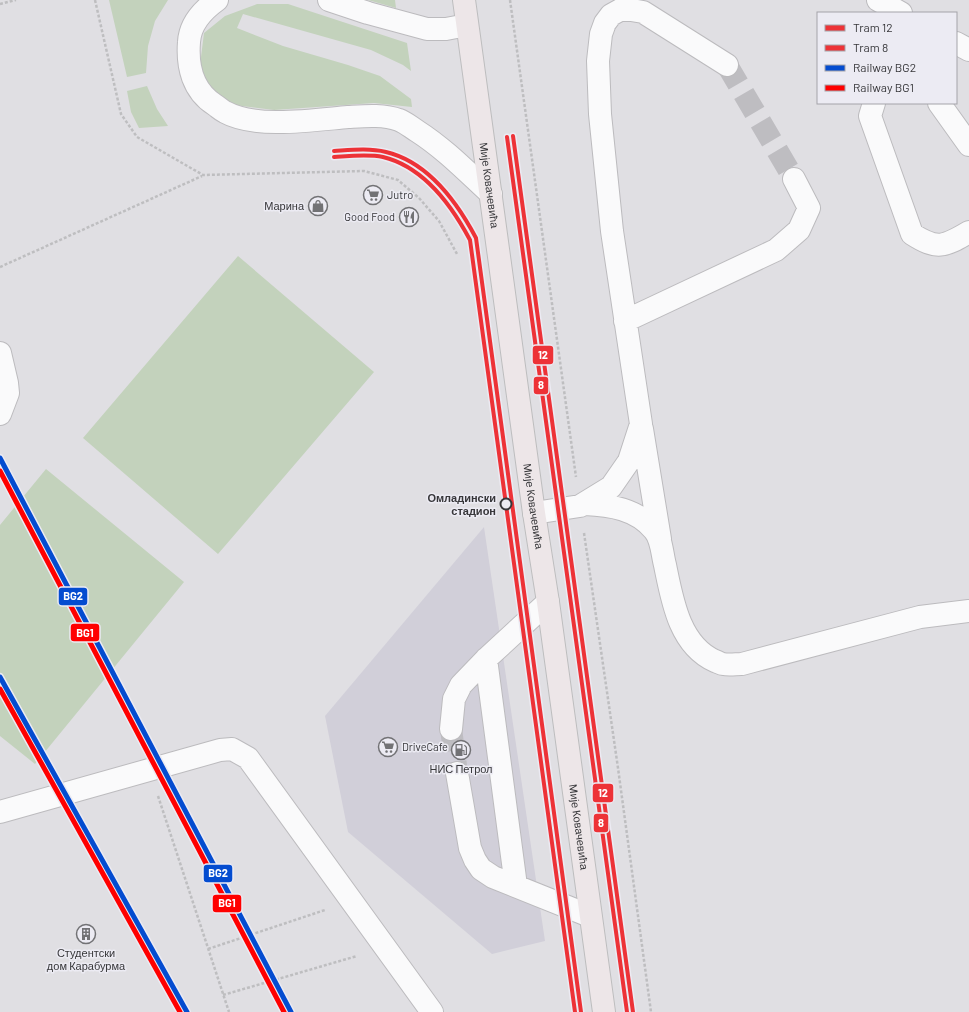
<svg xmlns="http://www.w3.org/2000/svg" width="969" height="1012" font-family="Barlow,sans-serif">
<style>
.built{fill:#d1cfd9}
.green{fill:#c3d2bc}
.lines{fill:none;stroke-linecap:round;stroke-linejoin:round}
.minor-tunnel{stroke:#bebdc1;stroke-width:22;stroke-dasharray:22 11;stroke-linecap:butt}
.minor-casing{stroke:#bcbbbe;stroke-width:24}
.major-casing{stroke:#bdbdbe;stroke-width:24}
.path{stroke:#bebec0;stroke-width:2.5;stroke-dasharray:3 2;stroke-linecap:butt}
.minor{stroke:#fafafb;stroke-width:22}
.major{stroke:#ede6e8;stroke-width:22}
.rail-1-casing{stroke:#ecebf3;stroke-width:8}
.rail-2-casing{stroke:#ecebf3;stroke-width:8}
.rail-1{stroke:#044cd0;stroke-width:5}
.rail-2{stroke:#f00;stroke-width:5}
.tram-1-casing{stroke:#ecebf3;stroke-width:7}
.tram-2-casing{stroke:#ecebf3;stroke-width:7}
.tram-1{stroke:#ed3237;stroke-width:4}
.tram-2{stroke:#ed3237;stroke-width:4}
.stop-dot{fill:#ecebf3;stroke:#37373a;stroke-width:2}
.labels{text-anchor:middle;stroke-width:3;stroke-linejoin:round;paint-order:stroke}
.street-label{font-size:11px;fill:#37373a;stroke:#ecebf3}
.poi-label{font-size:11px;fill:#37373a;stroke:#ecebf3;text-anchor:start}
.stop-label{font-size:11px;font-weight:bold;fill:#37373a;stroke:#ecebf3;text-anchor:end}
.line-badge{stroke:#ecebf3;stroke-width:1.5}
.badge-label{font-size:11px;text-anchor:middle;font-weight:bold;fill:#fff}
</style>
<rect width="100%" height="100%" fill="#e0dfe3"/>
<!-- built -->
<path class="built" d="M484 527 545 941 492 954 348 832 325 716Z"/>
<!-- green -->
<path class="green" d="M109 0H168L155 21 148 46 146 73 127 77Z
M368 0H395L396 8Z
M257 4H288L407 43 411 71 403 65 371 50 243 14 237 28 283 46 348 65 380 76 411 99 412 107 374 103 274 110 234 105 205 88 200 65 204 33 225 16Z
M147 86 157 109 168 126 139 128 131 112 127 91Z
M238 256 374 372 218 554 83 438Z
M46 469 184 582 35 764 0 736V525Z"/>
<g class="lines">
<!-- minor-tunnel -->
<path class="minor-tunnel" d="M727 65 794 179
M451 729 457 773"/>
<!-- minor casing -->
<g class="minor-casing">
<path id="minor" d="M217 0C203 10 190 24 189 42 187 67 193 91 215 105 218 107 221 110 225 112 256 129 314 120 348 117 364 116 383 114 399 120 405 122 412 128 417 131 445 149 467 172 491 194
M329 0 368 13 427 29H446L467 25
M878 0 901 13
M956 43 969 50
M874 103 870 116 912 234C937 250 944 247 969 232
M939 103 969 145
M625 321 776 250 799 230 809 208 794 179
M0 353 7 383 8 393 0 414
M642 429 660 539
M585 504C610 505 637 509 654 530 662 539 662 554 665 565 672 599 679 645 715 661 718 662 721 664 723 664 729 665 736 664 742 664L920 617 969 611
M534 513 580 506 611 487 629 461 641 424 612 231 600 114 598 61 601 34 605 23 611 15 620 10H631L643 12 727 65
M486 659 516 886
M451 729 454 699 461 685 486 659 548 602
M457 773 470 848 475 860 481 869 493 877 590 916
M0 812 220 750 232 749 248 758 432 1012"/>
</g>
<!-- major casing -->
<g class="major-casing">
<g id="major">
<path id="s1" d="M464 0 534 513 548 602 604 1012"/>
</g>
</g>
<!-- path -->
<path class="path" d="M95 0 121 114 137 137 203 175 364 171 398 180 419 198 439 221 457 254
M510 0 576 477
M0 4 16 0
M0 267 202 176
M584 533 618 768 651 1012
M158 796 229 1012
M208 949 325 910
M223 995 357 956"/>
<!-- minor -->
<use href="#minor" class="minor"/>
<!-- major -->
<use href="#major" class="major"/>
<!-- rail-1 casing -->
<g class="rail-1-casing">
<path id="rail-1" d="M0 458 291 1012
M0 677 187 1012"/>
</g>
<!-- rail-2 casing -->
<g class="rail-2-casing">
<path id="rail-2" d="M0 471 284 1012
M0 689 180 1012"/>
</g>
<!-- rail-1 -->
<use href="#rail-1" class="rail-1"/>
<!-- rail-2 -->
<use href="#rail-2" class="rail-2"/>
<!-- tram-1 casing -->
<g class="tram-1-casing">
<path id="tram-1" d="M513 136 633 1012
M334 151C351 150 369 148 386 152 428 162 457 202 476 238L581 1012"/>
</g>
<!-- tram-2 casing -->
<g class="tram-2-casing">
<path id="tram-2" d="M507 137 627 1012
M334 157C350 156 368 154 383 157 424 167 452 206 470 240L575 1012"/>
</g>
<!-- tram-1 -->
<use href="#tram-1" class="tram-1"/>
<!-- tram-2 -->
<use href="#tram-2" class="tram-2"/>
</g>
<!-- icons -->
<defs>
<g id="supermarket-ring" transform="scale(1)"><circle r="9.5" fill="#ecebf3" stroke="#727275" stroke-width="1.5"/><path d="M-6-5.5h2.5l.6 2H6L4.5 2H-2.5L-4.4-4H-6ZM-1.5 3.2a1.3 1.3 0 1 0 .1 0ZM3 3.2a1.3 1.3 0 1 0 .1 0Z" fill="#727275"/></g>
<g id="shop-ring" transform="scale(1)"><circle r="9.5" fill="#ecebf3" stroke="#727275" stroke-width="1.5"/><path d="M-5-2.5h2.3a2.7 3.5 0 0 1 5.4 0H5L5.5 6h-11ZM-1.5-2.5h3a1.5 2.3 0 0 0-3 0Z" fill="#727275"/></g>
<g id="restaurant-ring" transform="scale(1)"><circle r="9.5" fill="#ecebf3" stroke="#727275" stroke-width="1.5"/><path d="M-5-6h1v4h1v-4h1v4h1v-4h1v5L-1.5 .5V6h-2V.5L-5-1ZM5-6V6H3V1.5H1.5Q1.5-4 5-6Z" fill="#727275"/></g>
<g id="fuel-ring" transform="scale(1)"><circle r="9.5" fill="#ecebf3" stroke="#727275" stroke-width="1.5"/><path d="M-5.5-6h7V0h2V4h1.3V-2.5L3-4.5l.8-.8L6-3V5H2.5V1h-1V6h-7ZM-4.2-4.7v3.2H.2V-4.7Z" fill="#727275"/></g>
<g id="building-ring" transform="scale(1)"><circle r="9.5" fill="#ecebf3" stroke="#727275" stroke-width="1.5"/><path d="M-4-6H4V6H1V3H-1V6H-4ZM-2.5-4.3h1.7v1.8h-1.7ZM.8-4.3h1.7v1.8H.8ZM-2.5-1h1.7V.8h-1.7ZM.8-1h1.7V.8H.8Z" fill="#727275"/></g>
</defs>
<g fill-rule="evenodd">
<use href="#supermarket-ring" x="373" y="195"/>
<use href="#shop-ring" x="318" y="206"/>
<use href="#restaurant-ring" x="409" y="217"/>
<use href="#supermarket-ring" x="388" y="747"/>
<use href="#fuel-ring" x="461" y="750"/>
<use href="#building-ring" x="86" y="934"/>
</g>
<!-- markers -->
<circle class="stop-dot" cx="506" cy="504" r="5.5"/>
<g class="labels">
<!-- street labels -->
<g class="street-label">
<text dy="4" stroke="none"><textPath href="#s1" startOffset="187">Мије Ковачевића</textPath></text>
<text dy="4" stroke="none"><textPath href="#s1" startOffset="511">Мије Ковачевића</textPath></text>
<text dy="4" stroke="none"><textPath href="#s1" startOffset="835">Мије Ковачевића</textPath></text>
</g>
<!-- poi labels -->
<g class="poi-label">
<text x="387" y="199">Jutro</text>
<text x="304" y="210" text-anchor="end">Марина</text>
<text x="395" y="221" text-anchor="end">Good Food</text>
<text x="402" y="751">DriveCafe</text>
<text x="461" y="773" text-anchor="middle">НИС Петрол</text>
<text x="86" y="957" text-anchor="middle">Студентски<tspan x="86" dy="13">дом Карабурма</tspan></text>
</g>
<!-- stop labels -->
<g class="stop-label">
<text x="496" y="502">Омладински<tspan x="496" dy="13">стадион</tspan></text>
</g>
</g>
<g class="line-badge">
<rect x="532" y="345" width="22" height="20" rx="4" fill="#ed3237"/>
<rect x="533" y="376" width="16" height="19" rx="4" fill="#ed3237"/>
<rect x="58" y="587" width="30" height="19" rx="4" fill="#044cd0"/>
<rect x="70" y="623" width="30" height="19" rx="4" fill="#f00"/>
<rect x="592" y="783" width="22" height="20" rx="4" fill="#ed3237"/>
<rect x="593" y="813" width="16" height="20" rx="4" fill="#ed3237"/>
<rect x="203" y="864" width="30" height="19" rx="4" fill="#044cd0"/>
<rect x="212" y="894" width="30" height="19" rx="4" fill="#f00"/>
</g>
<g class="badge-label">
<text x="543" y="359">12</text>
<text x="541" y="389">8</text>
<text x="73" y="600">BG2</text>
<text x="85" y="637">BG1</text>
<text x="603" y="797">12</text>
<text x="601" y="827">8</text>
<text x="218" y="877">BG2</text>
<text x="227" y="907">BG1</text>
</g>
<!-- legend -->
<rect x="817" y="12" width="140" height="92" fill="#ecebf3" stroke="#a4a3a9"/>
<rect x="825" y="25" width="20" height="6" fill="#ed3237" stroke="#a4a3a9"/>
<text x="853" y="32" font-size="12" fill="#37373a">Tram 12</text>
<rect x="825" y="45" width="20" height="6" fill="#ed3237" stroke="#a4a3a9"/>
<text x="853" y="52" font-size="12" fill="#37373a">Tram 8</text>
<rect x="825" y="65" width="20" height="6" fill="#044cd0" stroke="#a4a3a9"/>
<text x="853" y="72" font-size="12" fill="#37373a">Railway BG2</text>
<rect x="825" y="85" width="20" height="6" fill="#ff0000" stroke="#a4a3a9"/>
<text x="853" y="92" font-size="12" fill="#37373a">Railway BG1</text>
</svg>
